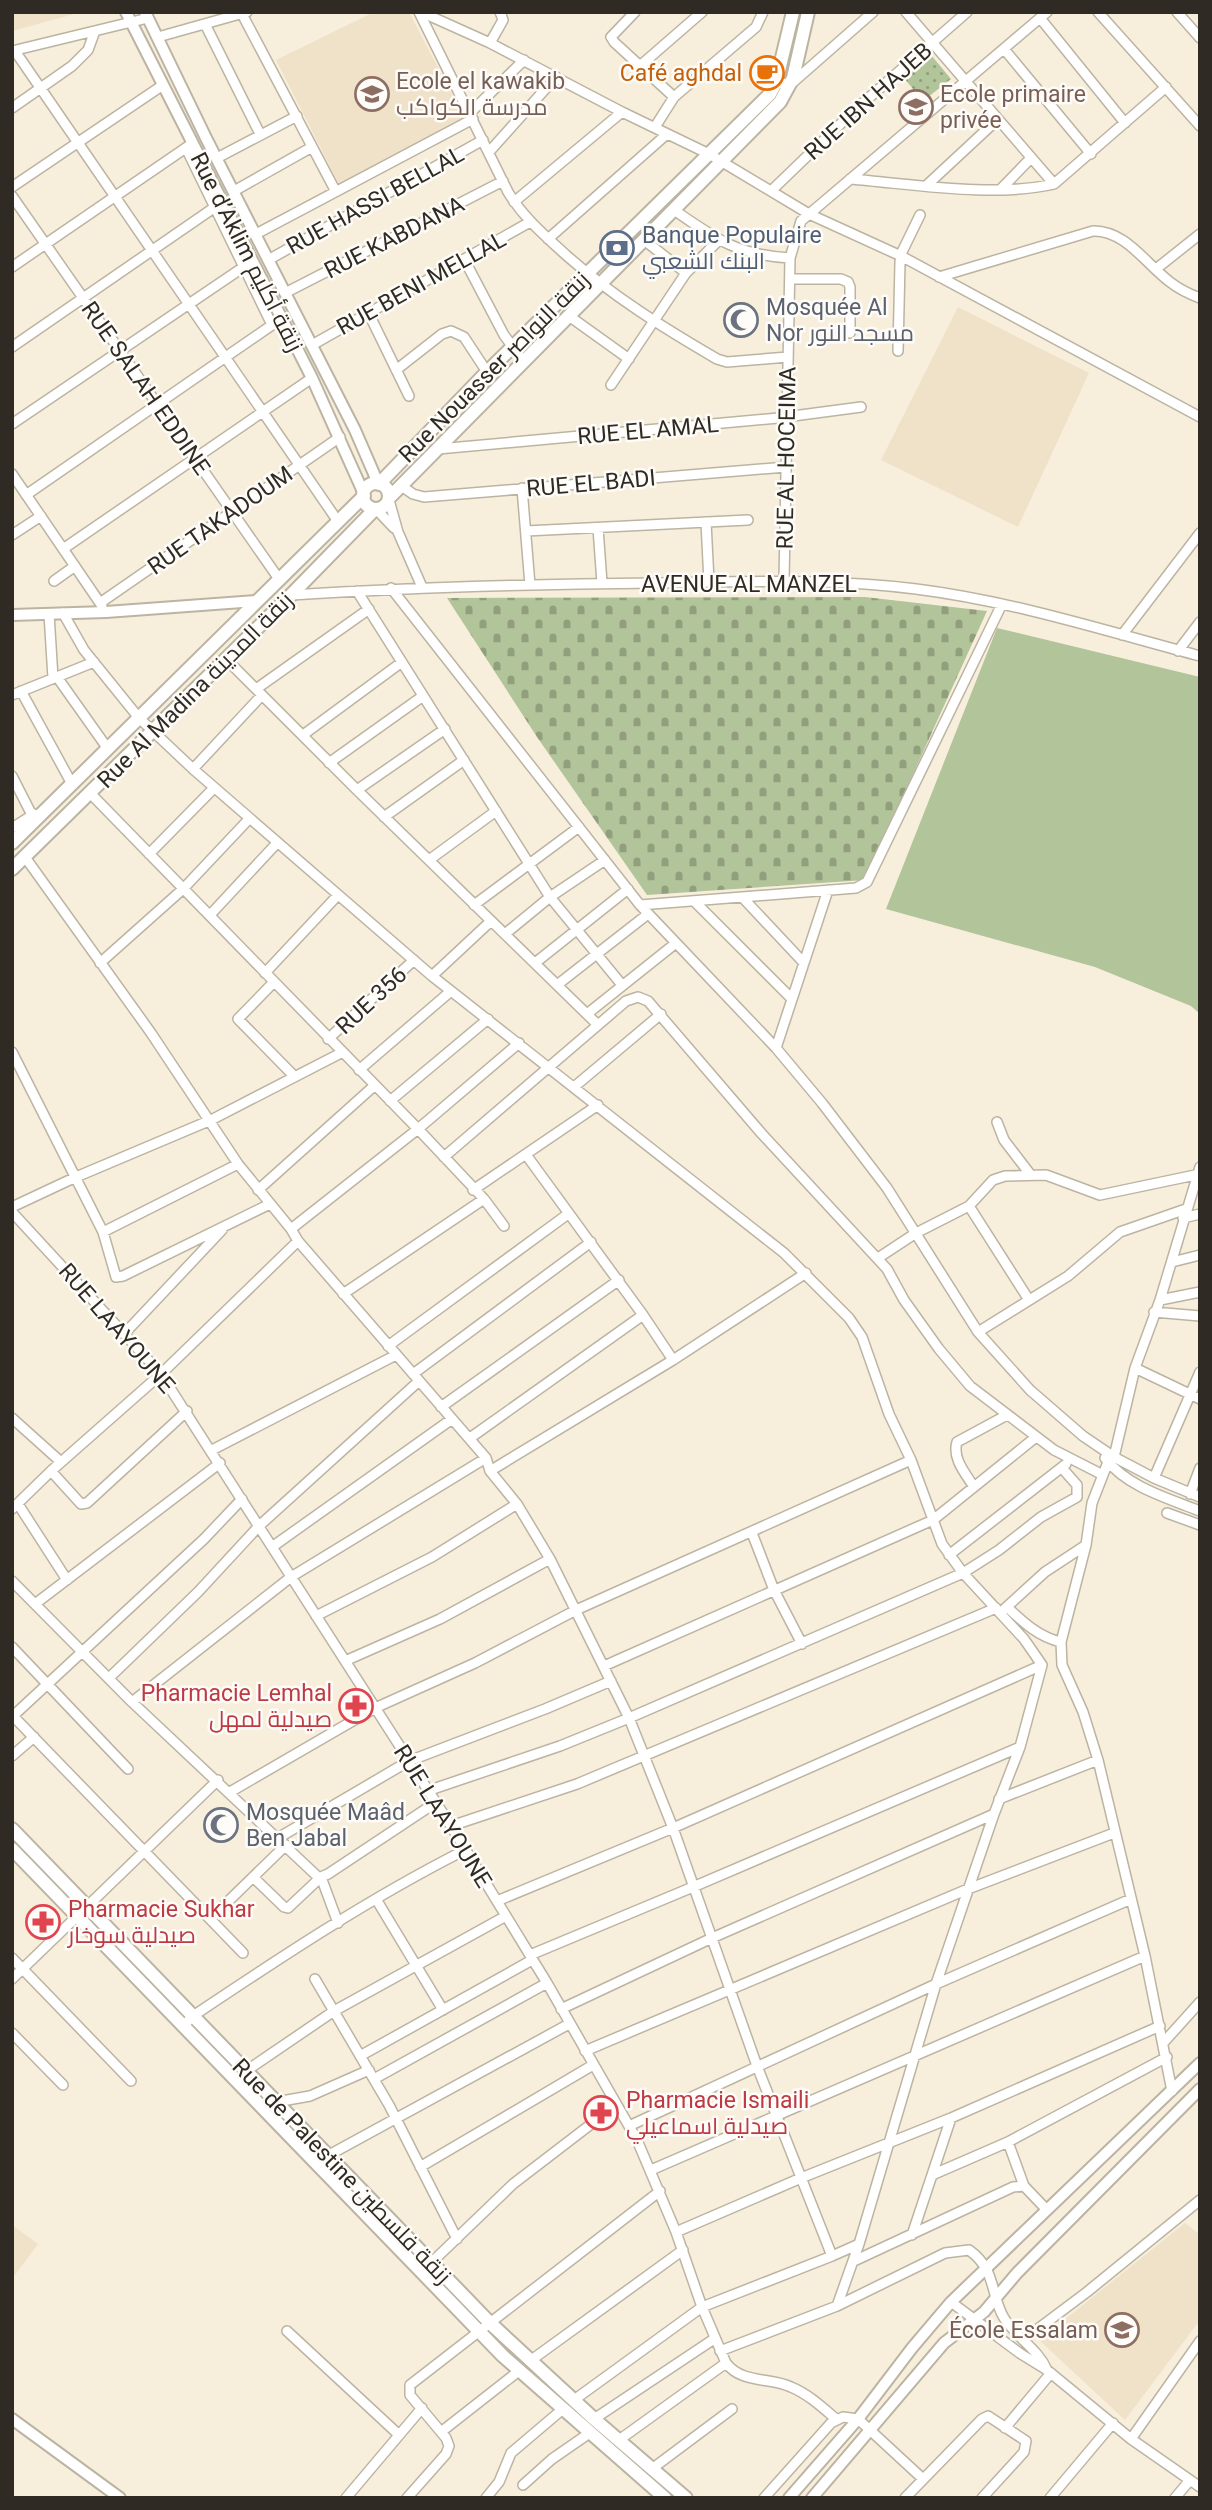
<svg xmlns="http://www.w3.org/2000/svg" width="1212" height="2510" font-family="Roboto,Cairo,sans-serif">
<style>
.built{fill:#efe2c9}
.grass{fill:#b2c499}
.cemetery{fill:url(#cemetery-stones)}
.park{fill:url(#park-dots)}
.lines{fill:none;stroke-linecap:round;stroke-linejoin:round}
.minor-casing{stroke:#bcb4a2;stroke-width:12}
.tertiary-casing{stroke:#bcb4a2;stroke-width:14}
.secondary-casing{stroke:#bcb4a2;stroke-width:16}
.minor{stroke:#fff;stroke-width:9}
.tertiary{stroke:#fff;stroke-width:10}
.secondary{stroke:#fff;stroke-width:12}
.labels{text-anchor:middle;stroke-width:5;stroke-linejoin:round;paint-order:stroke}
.food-label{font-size:23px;fill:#c56008;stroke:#fefcf9;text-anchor:end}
.education-label{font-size:23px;fill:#785e54;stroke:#fefcf9;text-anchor:start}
.street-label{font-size:23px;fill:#2f2b24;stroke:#fefcf9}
.service-label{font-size:23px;fill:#4e5e75;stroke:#fefcf9;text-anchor:start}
.worship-label{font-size:23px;fill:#5b616d;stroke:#fefcf9;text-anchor:start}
.health-label{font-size:23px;fill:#be3a42;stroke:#fefcf9;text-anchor:start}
</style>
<defs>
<pattern id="cemetery-stones" width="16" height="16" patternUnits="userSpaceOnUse" patternTransform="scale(1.75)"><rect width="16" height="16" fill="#b2c499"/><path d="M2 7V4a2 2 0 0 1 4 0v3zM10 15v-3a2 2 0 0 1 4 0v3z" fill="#919f7d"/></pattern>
<pattern id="park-dots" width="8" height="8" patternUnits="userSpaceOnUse" patternTransform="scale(1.75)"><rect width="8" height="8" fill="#b2c499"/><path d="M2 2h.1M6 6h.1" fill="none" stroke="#919f7d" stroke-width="1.8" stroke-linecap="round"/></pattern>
</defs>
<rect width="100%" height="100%" fill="#f8eedc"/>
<!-- built -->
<path class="built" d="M12 12H78V13L12 31Z
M374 12H409L469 127 343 192 276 60Z
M958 307 1089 373 1018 527 881 460Z
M1185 2223 1200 2235V2320L1125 2420 1039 2340Z
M12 2225 38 2244 12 2279Z"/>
<!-- grass -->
<path class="grass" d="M997 628 1200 677V1014L1191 1006 1095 967 886 909Z"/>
<!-- cemetery -->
<path class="cemetery" d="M865 597 987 611 865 880 647 895 537 737 447 598Z"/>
<!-- park -->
<path class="park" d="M931 55 951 79 923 101 904 78Z"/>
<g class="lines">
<!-- minor casing -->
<g class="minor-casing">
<path id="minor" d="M419 12 508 192C523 217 544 235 566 255 612 296 664 328 717 359L727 362 788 357
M421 12 490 43 622 112 709 154 809 214 901 256 1200 417
M635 12 611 37 614 42 674 97
M906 12 1054 184
M1098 12 1200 126
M1177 12 1200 38
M242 14 335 190
M1040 18 1125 123
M205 24 260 134
M158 37 247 12
M490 43 503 20 500 12
M1004 49 1091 154
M12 51 148 18
M15 51 337 520
M641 65 702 12
M776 83 791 84 873 12
M12 108 72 66 88 50 95 31
M470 113 524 60
M655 127 674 97 756 27 763 12
M489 152 556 77
M217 158 297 116
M850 179C913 184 993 198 1054 184L1166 87
M927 185 998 119
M12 187 163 85
M1000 190 1031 158
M234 191 312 147
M771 191 855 110 967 12
M12 196 279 579
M514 202 622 112
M674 210C716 239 737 255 790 258
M256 234 473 119
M548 239 667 134
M644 240 686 273
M464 259 504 335 523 361
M268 260 483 140
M12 267 190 145
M1156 269 1200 234
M939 277 1093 231C1125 230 1146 264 1170 282 1179 289 1189 294 1200 298
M790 279H841L848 282 850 287V333
M285 293 503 181
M368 312 409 396
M569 316 629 359
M312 345 530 222
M12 347 218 205
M898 351 900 262 902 252 920 215
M396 370 442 334 451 331 464 337 487 372
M611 385 686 273 718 241
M12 424 248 264
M438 449 778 418 861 407
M12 474 102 606
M400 485 413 494 424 497 786 467
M522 488 530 585
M26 495 272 325 186 148
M389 500 398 532 422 587
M376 509 394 528
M706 522 709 582
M598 528 602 583
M526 531 748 520
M12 535 41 516
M63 549 312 378
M54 581 75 566
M784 581 790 258 801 221 1047 12
M391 588 640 905 776 1048 822 1103 887 1188 978 1332 1030 1390 1083 1436 1114 1457 1154 1478 1200 1497
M357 591 550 897 622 985
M291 595C413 587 535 584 657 583 743 582 830 578 916 589 1012 601 1106 631 1200 656
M100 603 340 437
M63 613 84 650 139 718 193 769 432 976 784 1253 849 1318 862 1337 889 1414 911 1460 942 1544 963 1573 1024 1639 1042 1665 1020 1747 994 1814 936 1984 859 2244 837 2306
M49 614 53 678
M1122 635 1200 533
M1178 651 1200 622
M226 659 357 790 598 1025
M57 677 108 749
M256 689 369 609
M21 691 72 784
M12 695 94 662
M303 735 402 662
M329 763 423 696
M193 769 262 695
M12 776 35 821
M357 790 445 729
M90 793 418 1129 484 1199 504 1226
M384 817 464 760
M12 828 34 814
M149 854 214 788
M25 857 151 1033 238 1164 291 1229 298 1241 486 1458 490 1471 517 1504 550 1559 629 1718 673 1828 757 2066 832 2256 702 2307 574 2400
M429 860 496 811
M742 897 804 963
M694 901 792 999
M474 905 579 827
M640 905 856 888 867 882 1002 604
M210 915 277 843
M505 934 550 897 605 860
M100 963 183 889 249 819
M535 963 628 889
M265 973 338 895
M432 976 491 921
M273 983 238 1019 294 1076
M557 985 648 914
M587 1014 676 943
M328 1039 414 960
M776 1048 828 890
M12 1052 103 1232 116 1277 123 1276 270 1204
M359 1070 451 991
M574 1087 661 1014
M390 1101 488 1019
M997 1122 1004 1140 1030 1174
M527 1156 643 1315 673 1360
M444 1157 626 1001 638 997 648 1001 762 1134 887 1269 904 1300 939 1349 970 1386 1054 1450 1103 1475
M258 1190 374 1086
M473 1190 598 1105
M969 1206 1029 1300
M12 1207 76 1177 211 1120 341 1053
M12 1212 161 1374 451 1826 547 1983 637 2140 676 2232 702 2307 726 2363C742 2384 770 2377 791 2387 808 2394 822 2407 836 2419
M1183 1218 1200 1214
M291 1229 418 1129 519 1043
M103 1232 238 1164
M878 1258 916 1233 969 1206 993 1180 1005 1176 1046 1175 1100 1195 1200 1174
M1172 1262 1200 1255
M343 1294 484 1199
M1160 1300 1200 1292
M1154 1312 1200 1316
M978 1332 1068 1276 1120 1232 1186 1209
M125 1333 222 1230
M388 1346 568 1214
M1135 1368 1200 1399
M413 1374 591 1242
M441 1407 619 1280
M12 1418 61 1462
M470 1438 643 1315
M212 1450 396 1355
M1114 1457 1135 1368 1160 1300 1200 1167
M1105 1458C1127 1487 1167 1498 1200 1511
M1108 1462 1092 1503 1086 1545 1061 1642 1062 1665 1083 1712 1098 1760 1145 1956 1172 2091
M51 1471 81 1504 87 1503 187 1411
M490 1471 673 1360 806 1273
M1154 1478 1200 1372
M974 1487C965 1473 952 1458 957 1442L1007 1415
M1190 1494 1200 1468
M18 1504 67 1580
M12 1509 51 1471 161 1374 298 1241
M1167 1513 1200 1525
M752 1533 774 1590 802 1644
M272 1547 452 1419
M949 1555 1066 1464
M12 1581 132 1702 317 1876 321 1877 328 1874 435 1803
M35 1604 220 1463
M1007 1607C1024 1623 1039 1637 1061 1642
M1000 1613 1045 1572 1086 1545
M316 1616 432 1557 517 1504
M12 1647 128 1769
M345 1661 440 1619 550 1559
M604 1666 933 1520 1036 1437
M109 1678 198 1592 259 1526 419 1381
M132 1702 291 1577 486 1458
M12 1715 243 1953
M13 1716 204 1539 242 1499
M12 1756 34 1737
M427 1791 560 1746 629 1718 963 1573 999 1550 1041 1517 1077 1497V1485L1062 1468
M230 1792 375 1708 475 1663 576 1610 911 1460
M999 1799 1098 1760
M451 1826 577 1784 996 1608
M278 1838 409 1761 545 1709 611 1681
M253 1877 284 1907 288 1908 321 1877 338 1923
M376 1899 443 2010
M497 1901 673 1828 1042 1665
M211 1918 286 1845
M530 1955 693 1887 1020 1747
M12 1958 131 2081
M12 1979 218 1780
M315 1979 389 2105 457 2239
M561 2009 712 1938 994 1814
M184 2025 193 2016C281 1957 370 1898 465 1850
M12 2033 63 2085
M1164 2042 1200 2002
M585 2051 968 1889 1114 1833
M360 2056 532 1960
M246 2071 334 2011 506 1916
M374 2079 547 1983
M276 2102 310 2096 369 2070
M629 2126 936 1984 1131 1899
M1008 2142 1024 2186
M329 2155 569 2024
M420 2167 593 2065
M651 2170 1145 1956
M932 2175 1008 2142 1167 2057
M676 2232 801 2178 951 2118 1160 2026
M912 2235 951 2118
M832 2256 859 2244
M854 2261 1013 2187 1024 2186 1047 2210
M431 2263 513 2184 616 2105
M951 2302 1021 2354 1047 2370 1131 2439 1200 2487
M287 2331 398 2434
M1023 2340 1087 2292 1200 2200
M720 2351 837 2306 945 2253 969 2250C997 2270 990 2295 1004 2318 1016 2337 1038 2349 1047 2370
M530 2361 683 2250
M594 2419 714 2339
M1005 2428 1051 2373
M441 2432 520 2370
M1131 2439 1200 2341
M619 2440 726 2363
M653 2468 732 2409
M523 2485 552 2459 591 2432
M346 2498 422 2408
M407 2498 446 2454 449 2446 446 2438 410 2395V2385L660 2191
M486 2498 499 2482 511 2453 564 2408
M764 2498 831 2423 843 2417 858 2419 923 2479
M905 2498 982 2419 988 2416 1026 2441 1024 2452 982 2498
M1050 2498 1113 2423
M1175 2498 1190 2480"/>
</g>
<!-- tertiary casing -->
<g class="tertiary-casing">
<path id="tertiary" d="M126 12 312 378 364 494
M145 12 206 138 355 430 378 483
M12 615 106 612 256 601
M12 2419 120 2498
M789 2498 858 2419 912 2348 951 2302 1200 2063
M812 2498 944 2343 984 2312 1017 2273 1200 2089"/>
</g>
<!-- secondary casing -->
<g class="secondary-casing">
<path id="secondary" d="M363 496a13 13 0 1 1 26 0a13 13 0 1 1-26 0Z
M379 484 487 372 770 94 776 83 793 12
M389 498 780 102 793 78 808 12
M12 843 364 496
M12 869 291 595 375 509
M12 1829 490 2323 594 2419 686 2498
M12 1849 503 2356 665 2498"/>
</g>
<!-- minor -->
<use href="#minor" class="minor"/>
<!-- tertiary -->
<use href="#tertiary" class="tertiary"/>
<!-- secondary -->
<use href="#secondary" class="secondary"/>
</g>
<!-- icons -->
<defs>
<g id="cafe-ring" transform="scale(1.75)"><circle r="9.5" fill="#fefcf9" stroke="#e8710a" stroke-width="1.5"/><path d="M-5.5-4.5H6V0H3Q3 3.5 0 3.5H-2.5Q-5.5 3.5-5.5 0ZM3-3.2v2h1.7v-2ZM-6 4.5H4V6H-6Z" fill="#e8710a"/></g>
<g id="school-ring" transform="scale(1.75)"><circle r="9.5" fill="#fefcf9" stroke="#8d6e63" stroke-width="1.5"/><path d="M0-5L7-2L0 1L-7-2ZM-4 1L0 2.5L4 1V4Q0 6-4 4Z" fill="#8d6e63"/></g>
<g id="bank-ring" transform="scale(1.75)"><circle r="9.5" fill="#fefcf9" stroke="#5c6f8a" stroke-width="1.5"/><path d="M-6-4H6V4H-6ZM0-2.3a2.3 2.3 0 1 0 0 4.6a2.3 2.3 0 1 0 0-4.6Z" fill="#5c6f8a"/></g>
<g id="mosque-ring" transform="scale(1.75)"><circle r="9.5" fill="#fefcf9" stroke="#6b7280" stroke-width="1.5"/><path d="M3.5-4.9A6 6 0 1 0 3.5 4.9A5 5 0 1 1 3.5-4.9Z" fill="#6b7280"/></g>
<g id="pharmacy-ring" transform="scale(1.75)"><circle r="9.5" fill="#fefcf9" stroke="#e0444e" stroke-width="1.5"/><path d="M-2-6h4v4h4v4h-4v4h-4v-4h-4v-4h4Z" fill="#e0444e"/></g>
</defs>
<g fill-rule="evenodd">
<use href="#cafe-ring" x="767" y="73"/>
<use href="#school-ring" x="372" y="94"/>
<use href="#school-ring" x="916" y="107"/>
<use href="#bank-ring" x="617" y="248"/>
<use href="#mosque-ring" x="741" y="320"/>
<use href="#pharmacy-ring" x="356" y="1706"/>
<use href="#mosque-ring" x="221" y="1825"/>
<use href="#pharmacy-ring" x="43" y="1922"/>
<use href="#pharmacy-ring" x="601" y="2113"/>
<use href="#school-ring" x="1122" y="2330"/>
</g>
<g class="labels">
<!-- food labels -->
<g class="food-label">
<text x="742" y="81">Café aghdal</text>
</g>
<!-- education labels -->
<g class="education-label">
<text x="396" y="89">Ecole el kawakib<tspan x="396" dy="26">مدرسة الكواكب</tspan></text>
<text x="940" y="102">Ecole primaire<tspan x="940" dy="26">privée</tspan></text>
<text x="1098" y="2338" text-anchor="end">École Essalam</text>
</g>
<!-- street labels -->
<g class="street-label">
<text transform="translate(868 101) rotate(-42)" y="8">RUE IBN HAJEB</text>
<text transform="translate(375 200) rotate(-29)" y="8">RUE HASSI BELLAL</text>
<text transform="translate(394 237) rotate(-27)" y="8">RUE KABDANA</text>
<text transform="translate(247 252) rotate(63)" y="8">Rue d’Aklim زنقة أكليم</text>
<text transform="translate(421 283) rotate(-29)" y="8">RUE BENI MELLAL</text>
<text transform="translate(494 367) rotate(-45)" y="8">Rue Nouasser زنقة النواصر</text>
<text transform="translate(146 388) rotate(55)" y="8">RUE SALAH EDDINE</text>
<text transform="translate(648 430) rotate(-5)" y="8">RUE EL AMAL</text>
<text transform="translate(786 458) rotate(-89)" y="8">RUE AL HOCEIMA</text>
<text transform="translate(591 483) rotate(-5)" y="8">RUE EL BADI</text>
<text transform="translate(220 520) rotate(-35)" y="8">RUE TAKADOUM</text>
<text x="749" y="592">AVENUE AL MANZEL</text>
<text transform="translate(195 690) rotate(-45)" y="8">Rue Al Madina زنقة المدينة</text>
<text transform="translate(371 1000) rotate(-43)" y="8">RUE 356</text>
<text transform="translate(117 1328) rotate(49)" y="8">RUE LAAYOUNE</text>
<text transform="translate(443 1816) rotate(58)" y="8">RUE LAAYOUNE</text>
<text transform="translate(342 2171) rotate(46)" y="8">Rue de Palestine زنقة فلسطين</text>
</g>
<!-- service labels -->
<g class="service-label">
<text x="642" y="243">Banque Populaire<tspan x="642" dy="26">البنك الشعبي</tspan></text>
</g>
<!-- worship labels -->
<g class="worship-label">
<text x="766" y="315">Mosquée Al<tspan x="766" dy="26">Nor مسجد النور</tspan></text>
<text x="246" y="1820">Mosquée Maâd<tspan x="246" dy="26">Ben Jabal</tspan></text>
</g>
<!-- health labels -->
<g class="health-label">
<text x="332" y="1701" text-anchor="end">Pharmacie Lemhal<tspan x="332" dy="26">صيدلية لمهل</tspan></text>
<text x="68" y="1917">Pharmacie Sukhar<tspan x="68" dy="26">صيدلية سوخار</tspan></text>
<text x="626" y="2108">Pharmacie Ismaili<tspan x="626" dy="26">صيدلية اسماعيلي</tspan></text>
</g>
</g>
<!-- border -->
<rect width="1212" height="2510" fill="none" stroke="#2f2b24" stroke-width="28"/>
</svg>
